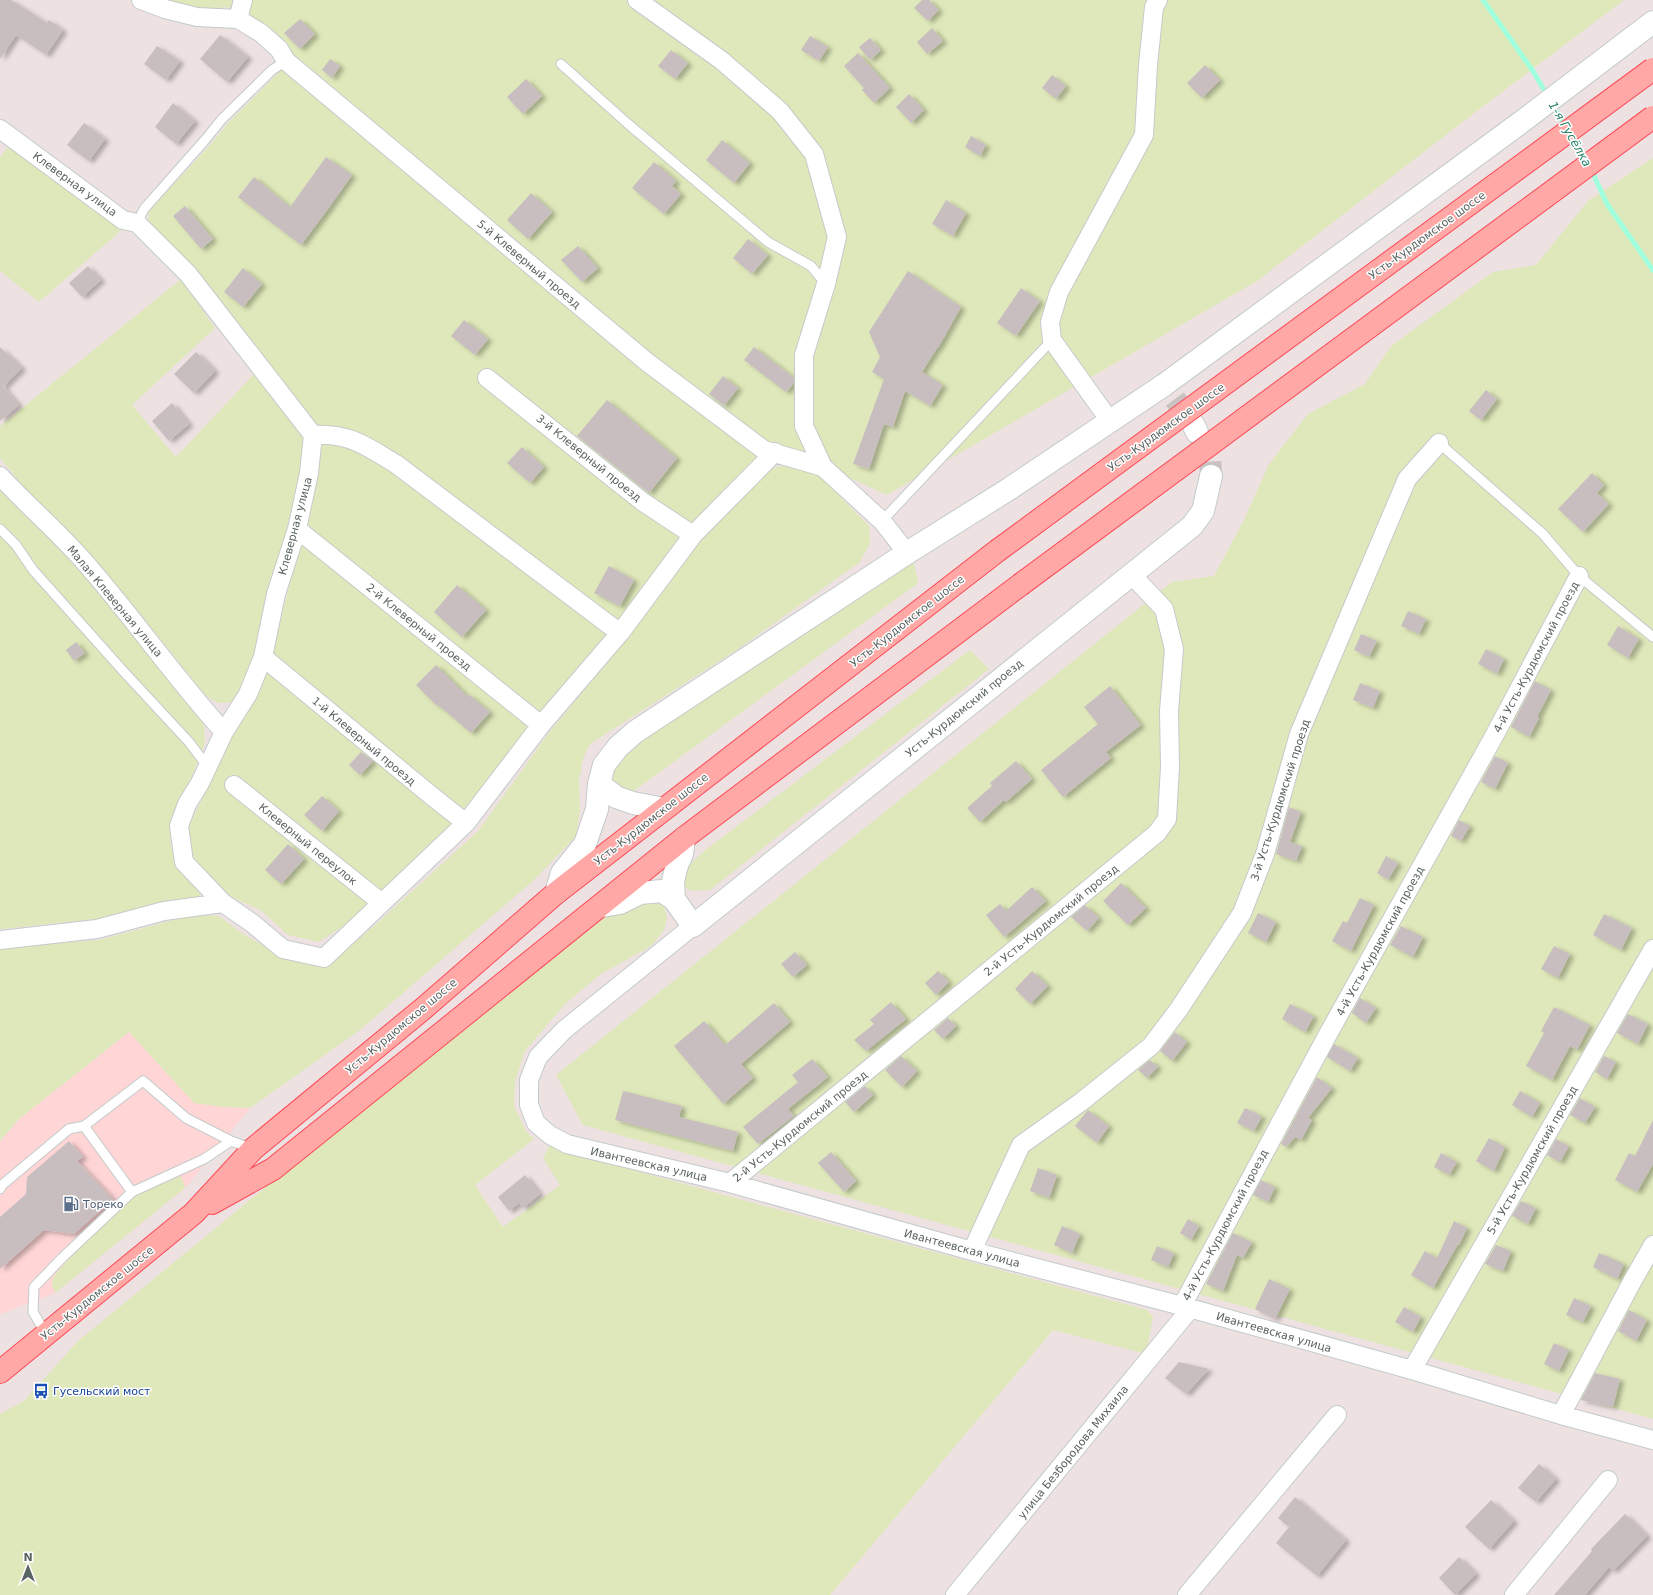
<svg xmlns="http://www.w3.org/2000/svg" width="1653" height="1595" font-family="'DejaVu Sans',sans-serif">
<style>
.commercial{fill:#ffd5d6}
.green{fill:#dfe8ba}
.lines{fill:none;stroke-linecap:round;stroke-linejoin:round}
.stream{stroke:#a0ffdc;stroke-width:5}
.building{fill:#c8bebf;filter:url(#shadow)}
.tertiary-tunnel{stroke:#c9c2c1;stroke-width:22;stroke-dasharray:22 11;stroke-linecap:butt}
.service-casing{stroke:#c3cbca;stroke-width:11}
.minor-casing{stroke:#c3cbca;stroke-width:20}
.tertiary-casing{stroke:#c3cbca;stroke-width:24}
.primary-casing{stroke:#fd4a59;stroke-width:24}
.service{stroke:#fff;stroke-width:9}
.minor{stroke:#fff;stroke-width:18}
.tertiary{stroke:#fff;stroke-width:22}
.primary{stroke:#ffa8a5;stroke-width:22}
.primary-bridge-casing{stroke:#fd4a59;stroke-width:24;stroke-linecap:butt}
.primary-bridge{stroke:#ffa8a5;stroke-width:22}
.labels{text-anchor:middle;stroke-width:3;stroke-linejoin:round;paint-order:stroke}
.street-label{font-size:11px;fill:#596361;stroke:#fff}
.service-label{font-size:11px;fill:#4e5e75;stroke:#fff;text-anchor:start}
.transit-label{font-size:11px;fill:#164399;stroke:#fff;text-anchor:start}
.water-label{font-size:12px;font-style:italic;fill:#288168;stroke:#fff}
</style>
<defs>
<filter id="shadow"><feDropShadow dx="4.5" dy="2.5" stdDeviation="2" flood-color="#0004"/></filter>
</defs>
<rect width="100%" height="100%" fill="#eee1e1"/>
<!-- commercial -->
<path class="commercial" d="M129 1032 223 1107 250 1108 185 1188 55 1293 3 1313 0 1316V1142L19 1119Z"/>
<!-- green -->
<path class="green" d="M164 0H1624L1473 114 1257 281 887 495 771 442 451 824 355 918 319 942 288 935 262 911 229 896 193 862 188 828 272 655 301 538 243 690 233 702 218 703 205 695 142 616 82 547 28 492 0 458V426L181 279 215 328 132 405 176 457 255 373 295 428 303 410 213 290 148 224 149 211 210 145 228 123 278 73 292 55 285 44 247 12 226 7 200 10Z
M9 145 125 227 39 302 0 271V157Z
M1653 158V1419L583 1125 556 1075 1172 582 1214 576 1244 520 1269 464 1308 414 1365 384 1391 346 1493 272 1536 265 1588 201Z
M782 466 816 472 869 526 870 543 860 562 738 649 590 744 583 759 579 780 580 810 576 836 533 881 360 1030 250 1108 223 1107 194 1103 129 1032 19 1119 0 1141V947L99 940 192 915 219 916 243 934 281 956 328 965 373 927 478 831 548 734 628 637 699 539 771 469Z
M0 485 132 627 203 721 205 736 204 746 172 825 170 842 177 866 196 886 200 895 195 901 162 904 96 919 0 929Z
M910 559 914 563 918 583 634 791 624 793 611 782V772L637 741Z
M970 650 989 669 710 890 691 891 683 886 681 873 704 851Z
M657 899 664 906 667 917 664 930 651 946 601 974 566 1003 525 1051 515 1081 514 1106 526 1131 534 1139 475 1185 503 1227 560 1185 543 1158 550 1145 566 1152 1147 1310 1153 1317 1146 1354 1053 1330 830 1595H0V1414L24 1401 78 1341 278 1177 605 917 620 907Z
M181 1176 185 1188 55 1293C53 1288 51 1284 53 1278 56 1270 123 1205 133 1198 148 1188 164 1182 181 1176Z"/>
<g class="lines">
<!-- stream -->
<path class="stream" d="M1483 0 1533 71 1547 95
M1553 105 1566 128
M1572 136 1586 160
M1591 169 1607 204 1653 270"/>
</g>
<!-- building -->
<path class="building" d="M0 0H11L47 23 49 20 63 30 46 55 16 35 0 59Z
M922 0H929L939 10 928 21 914 8Z
M300 19 315 34 300 49 284 33Z
M932 28 943 41 927 54 917 42Z
M220 35 248 57 227 82 200 59Z
M810 36 828 47 819 61 801 50Z
M870 38 881 50 870 60 859 47Z
M157 46 180 61 166 80 144 64Z
M671 50 688 63 675 79 658 66Z
M858 53 890 88 874 103 862 90 864 88 844 66Z
M330 59 340 66 332 78 322 70Z
M1205 65 1220 80 1202 98 1187 83Z
M1052 75 1066 86 1056 99 1042 88Z
M526 79 542 96 523 114 507 97Z
M909 94 924 110 911 123 896 107Z
M173 103 195 121 176 144 155 127Z
M84 123 105 139 89 161 67 145Z
M971 136 986 145 980 156 965 147Z
M722 140 750 163 734 183 706 160Z
M326 157 352 175 328 209 301 245 238 197 254 177 290 207Z
M654 162 676 181 672 186 681 194 664 214 632 188Z
M531 193 552 212 528 239 507 220Z
M946 200 966 213 953 236 932 224Z
M185 206 213 239 201 249 173 216Z
M748 239 768 255 752 274 733 258Z
M578 246 598 268 582 282 561 260Z
M88 266 101 280 82 297 69 283Z
M243 268 262 284 243 307 224 292Z
M908 271 961 307 938 348H937L922 372 943 385 930 406 905 391 893 427 884 424 869 469 853 464 884 379 872 372 880 357 869 332Z
M1021 288 1040 301 1016 336 997 323Z
M464 320 488 339 475 355 451 336Z
M0 347 22 368 3 387 19 405 0 421Z
M754 347 794 378V383L786 392 744 360Z
M196 352 215 371 194 393 174 374Z
M723 376 738 388 724 406 709 394Z
M1486 390 1497 399 1481 420 1469 411Z
M607 400 677 458 649 493 577 436Z
M172 403 189 424 169 441 152 421Z
M522 447 544 467 530 483 507 463Z
M1592 473 1604 485 1597 493 1609 504 1583 532 1558 509Z
M609 566 634 580 620 606 594 593Z
M457 585 486 610 462 637 434 612Z
M1408 611 1426 619 1419 634 1401 626Z
M1618 626 1639 639 1628 658 1607 645Z
M1361 634 1377 641 1369 657 1354 650Z
M76 642 85 653 74 661 66 650Z
M1486 649 1504 659 1497 674 1478 664Z
M436 665 467 696 468 694 490 712 471 733 438 705 437 706 416 685Z
M1535 681 1551 690 1537 717 1539 718 1529 737 1511 727Z
M1360 683 1380 691 1373 708 1353 700Z
M1110 686 1141 725 1106 752 1111 758 1063 797 1041 770 1098 724 1084 707Z
M361 752 373 761 360 775 349 765Z
M1495 756 1508 763 1495 789 1481 782Z
M1016 761 1032 779 1006 802 1004 800 980 822 967 808 992 786 990 783Z
M322 796 339 811 322 831 304 815Z
M1289 807 1301 812 1290 842 1302 846 1296 861 1276 854Z
M1459 820 1470 826 1461 841 1451 836Z
M288 844 304 859 281 884 265 870Z
M1386 856 1398 863 1388 880 1377 873Z
M1121 883 1146 908 1128 925 1103 901Z
M1032 887 1046 901 1004 937 986 915 1000 904 1006 911Z
M1360 898 1374 905 1351 951 1332 941 1343 921 1347 923Z
M1085 905 1099 918 1087 931 1071 917Z
M1258 913 1276 922 1266 942 1248 933Z
M1604 914 1632 928 1621 950 1593 935Z
M1401 926 1423 937 1413 957 1390 945Z
M1554 946 1570 954 1558 978 1541 969Z
M795 952 807 965 793 977 781 964Z
M938 971 949 982 936 995 925 983Z
M1032 971 1048 986 1030 1004 1015 989Z
M1360 998 1376 1008 1366 1023 1352 1013Z
M891 1002 906 1019 866 1051 854 1040 874 1024 870 1020Z
M774 1003 790 1022 741 1064 753 1078 723 1104 674 1046 704 1021 725 1045Z
M1290 1004 1314 1016 1305 1032 1282 1019Z
M1554 1007 1590 1025 1577 1050 1570 1046 1552 1080 1526 1066 1544 1033 1541 1031Z
M1628 1014 1648 1024 1638 1044 1617 1033Z
M948 1018 956 1026 943 1039 934 1030Z
M1175 1032 1187 1042 1172 1061 1160 1051Z
M1334 1044 1358 1058 1350 1071 1327 1057Z
M901 1056 917 1071 902 1087 885 1070Z
M1604 1056 1616 1062 1607 1079 1595 1072Z
M812 1059 828 1077 788 1109 794 1116 758 1144 743 1127 798 1082 792 1075Z
M1150 1060 1158 1067 1147 1078 1138 1070Z
M1317 1077 1332 1088 1308 1118 1312 1120 1301 1140 1295 1137 1286 1147 1281 1144Z
M865 1086 873 1095 854 1112 845 1102Z
M623 1091 682 1106 679 1117 738 1132 733 1151 615 1120Z
M1520 1091 1540 1103 1532 1117 1512 1105Z
M1580 1098 1595 1107 1585 1123 1570 1115Z
M1245 1108 1262 1116 1254 1131 1237 1123Z
M1088 1110 1109 1126 1097 1143 1075 1126Z
M1653 1120V1164L1637 1192 1615 1180 1629 1153 1635 1156Z
M1489 1138 1505 1147 1494 1171 1476 1161Z
M1556 1139 1569 1146 1560 1162 1547 1155Z
M69 1141 83 1157 77 1161 113 1199 74 1234 44 1230 0 1269V1217L26 1194 27 1177Z
M831 1152 856 1181 844 1192 818 1163Z
M1441 1153 1457 1162 1449 1175 1434 1167Z
M1038 1168 1057 1175 1049 1198 1030 1191Z
M525 1175 540 1194 523 1208 519 1203 509 1211 498 1197Z
M1261 1180 1275 1187 1268 1202 1253 1195Z
M1521 1201 1536 1208 1528 1224 1512 1216Z
M1188 1219 1199 1226 1191 1240 1180 1233Z
M1454 1221 1467 1228 1459 1245 1458 1244 1433 1288 1411 1275 1425 1251 1437 1258Z
M1062 1226 1080 1234 1072 1253 1054 1245Z
M1233 1233 1252 1242 1243 1258 1237 1255 1223 1291 1206 1284Z
M1496 1245 1511 1251 1503 1271 1485 1264Z
M1157 1246 1174 1253 1168 1267 1151 1260Z
M1599 1253 1624 1264 1617 1279 1593 1267Z
M1269 1279 1290 1289 1275 1319 1255 1309Z
M1574 1298 1591 1306 1583 1322 1566 1315Z
M1404 1307 1421 1317 1413 1332 1395 1322Z
M1629 1310 1647 1320 1636 1341 1618 1331Z
M1554 1343 1569 1350 1559 1371 1544 1364Z
M1179 1362 1209 1369 1186 1394 1165 1378Z
M1595 1373 1620 1379 1613 1407 1581 1400Z
M1539 1464 1556 1479 1536 1502 1518 1488Z
M1295 1497 1346 1540 1317 1576 1276 1543 1289 1527 1278 1518Z
M1491 1500 1514 1521 1489 1549 1465 1527Z
M1625 1514 1647 1536 1613 1571 1609 1567 1585 1595H1554L1592 1551 1591 1549Z
M1459 1557 1476 1574 1455 1595 1439 1578Z"/>
<g class="lines">
<!-- tertiary-tunnel -->
<path class="tertiary-tunnel" d="M1175 399 1193 424
M1197 432 1210 455 1211 476"/>
<!-- service casing -->
<g class="service-casing">
<path id="service" d="M561 64 627 123 768 242 811 266 826 284
M137 223 144 209 205 140 222 119 272 70 286 61
M1439 443 1543 534 1579 576 1653 637
M882 521 1052 340
M0 529 16 545 33 570 125 673 189 742 208 767
M84 1126 132 1192
M0 1189 2 1185 69 1129 84 1126 143 1081 186 1118 231 1141
M46 1334 33 1312 34 1287 62 1258 132 1192 204 1159 231 1141 253 1149"/>
</g>
<!-- minor casing -->
<g class="minor-casing">
<path id="minor" d="M141 0 165 9 197 17 238 19 261 33 279 49 286 61 647 362 764 450 823 467 882 521 907 553
M637 0 721 60 780 111 814 154 837 237 826 284 804 355V426L823 467
M238 19 243 0
M0 129 123 220 137 223 188 274 313 435 309 473 297 529 276 594 263 657 248 694 224 732 200 783 187 804 179 826 184 862 223 903 252 923 283 949 324 958 466 823 541 725 620 633 693 535 775 452
M487 378 643 502 693 535
M1110 421 1052 340 1050 322 1059 292 1144 135 1148 65 1154 7 1158 0
M313 435C350 433 366 446 396 464L620 633
M0 476C26 504 55 529 81 558 131 614 173 676 224 732
M297 529 541 725
M263 657 433 797 466 823
M234 785 382 903
M693 926 564 1030 538 1057 529 1080V1105L536 1123 550 1135 567 1144 730 1183 972 1251 1182 1306 1412 1370 1561 1415 1653 1440
M0 940 97 929 164 911 223 903
M730 1183 1157 833 1167 819 1170 767 1169 711 1174 649 1164 609 1131 574
M972 1251 1021 1145 1081 1102 1151 1046 1179 1009 1242 913 1265 854 1299 734 1407 479 1439 443
M1182 1306 1327 1036 1493 738 1579 576
M1412 1370 1653 949
M1561 1415 1633 1280 1653 1245
M955 1595 1191 1308
M1187 1595 1337 1415
M1514 1595 1608 1480"/>
</g>
<!-- tertiary casing -->
<g class="tertiary-casing">
<path id="tertiary" d="M1193 424 1197 432
M599 784 616 797 633 803 664 809
M556 893 562 873 585 844 597 809 599 784 604 765 618 747 635 732 907 553 1009 489 1164 385 1520 123 1653 22
M674 899 673 881 677 865 682 854 684 838
M602 906 620 903 640 893 662 891 674 899 693 926 1192 526 1203 511 1211 476"/>
</g>
<!-- primary casing -->
<g class="primary-casing">
<path id="primary" d="M212 1203 273 1169 684 838 1020 585
M0 1372 194 1213 253 1149 424 1008 556 893 997 551"/>
</g>
<!-- service -->
<use href="#service" class="service"/>
<!-- minor -->
<use href="#minor" class="minor"/>
<!-- tertiary -->
<use href="#tertiary" class="tertiary"/>
<!-- primary -->
<use href="#primary" class="primary"/>
<!-- primary-bridge casing -->
<g class="primary-bridge-casing">
<path id="primary-bridge" d="M997 551 1653 69
M1020 585 1653 117"/>
</g>
<!-- primary-bridge -->
<use href="#primary-bridge" class="primary-bridge"/>
</g>
<!-- icons -->
<defs>
<g id="fuel-bare" transform="scale(1.2)"><path d="M-5.5-6h7V0h2V4h1.3V-2.5L3-4.5l.8-.8L6-3V5H2.5V1h-1V6h-7ZM-4.2-4.7v3.2H.2V-4.7Z" fill="#5c6f8a" stroke="#fff" stroke-width="2.5" paint-order="stroke"/></g>
<g id="bus-bare" transform="scale(1.2)"><path d="M-5-6H5V4H4V6H2V4H-2V6H-4V4H-5ZM-3.5-4V0h7V-4ZM-3.5 1.2v1.5H-2V1.2ZM2 1.2v1.5H3.5V1.2Z" fill="#1a4fb4" stroke="#fff" stroke-width="2.5" paint-order="stroke"/></g>
</defs>
<g fill-rule="evenodd">
<use href="#fuel-bare" x="71" y="1204"/>
<use href="#bus-bare" x="41" y="1391"/>
</g>
<g class="labels">
<!-- street labels -->
<g class="street-label">
<text transform="translate(75 184) rotate(36)" y="4">Клеверная улица</text>
<text transform="translate(1427 235) rotate(-36)" y="4">Усть-Курдюмское шоссе</text>
<text transform="translate(529 264) rotate(40)" y="4">5-й Клеверный проезд</text>
<text transform="translate(1166 427) rotate(-36)" y="4">Усть-Курдюмское шоссе</text>
<text transform="translate(589 458) rotate(39)" y="4">3-й Клеверный проезд</text>
<text transform="translate(295 526) rotate(-75)" y="4">Клеверная улица</text>
<text transform="translate(115 601) rotate(50)" y="4">Малая Клеверная улица</text>
<text transform="translate(907 621) rotate(-38)" y="4">Усть-Курдюмское шоссе</text>
<text transform="translate(419 627) rotate(39)" y="4">2-й Клеверный проезд</text>
<text transform="translate(1536 657) rotate(-62)" y="4">4-й Усть-Курдюмский проезд</text>
<text transform="translate(964 708) rotate(-39)" y="4">Усть-Курдюмский проезд</text>
<text transform="translate(364 741) rotate(40)" y="4">1-й Клеверный проезд</text>
<text transform="translate(1280 800) rotate(-72)" y="4">3-й Усть-Курдюмский проезд</text>
<text transform="translate(651 819) rotate(-38)" y="4">Усть-Курдюмское шоссе</text>
<text transform="translate(308 844) rotate(39)" y="4">Клеверный переулок</text>
<text transform="translate(1051 920) rotate(-39)" y="4">2-й Усть-Курдюмский проезд</text>
<text transform="translate(1380 941) rotate(-61)" y="4">4-й Усть-Курдюмский проезд</text>
<text transform="translate(401 1026) rotate(-40)" y="4">Усть-Курдюмское шоссе</text>
<text transform="translate(800 1126) rotate(-39)" y="4">2-й Усть-Курдюмский проезд</text>
<text transform="translate(1532 1160) rotate(-60)" y="4">5-й Усть-Курдюмский проезд</text>
<text transform="translate(649 1164) rotate(13)" y="4">Ивантеевская улица</text>
<text transform="translate(1225 1225) rotate(-62)" y="4">4-й Усть-Курдюмский проезд</text>
<text transform="translate(962 1248) rotate(15)" y="4">Ивантеевская улица</text>
<text transform="translate(97 1293) rotate(-39)" y="4">Усть-Курдюмское шоссе</text>
<text transform="translate(1274 1332) rotate(16)" y="4">Ивантеевская улица</text>
<text transform="translate(1073 1452) rotate(-51)" y="4">улица Безбородова Михаила</text>
</g>
<!-- service labels -->
<g class="service-label">
<text x="83" y="1208">Тореко</text>
</g>
<!-- transit labels -->
<g class="transit-label">
<text x="53" y="1395">Гусельский мост</text>
</g>
<!-- water labels -->
<g class="water-label">
<text transform="translate(1570 134) rotate(60)" y="4">1-я Гусёлка</text>
</g>
</g>
<!-- north arrow -->
<g transform="translate(28 1567)" stroke="#ffffff" stroke-width="3" paint-order="stroke">
<path d="M0-3L7 15L0 10L-7 15Z" fill="#596361"/>
<text y="-6" font-size="11" font-weight="bold" text-anchor="middle" fill="#596361">N</text>
</g>
</svg>
